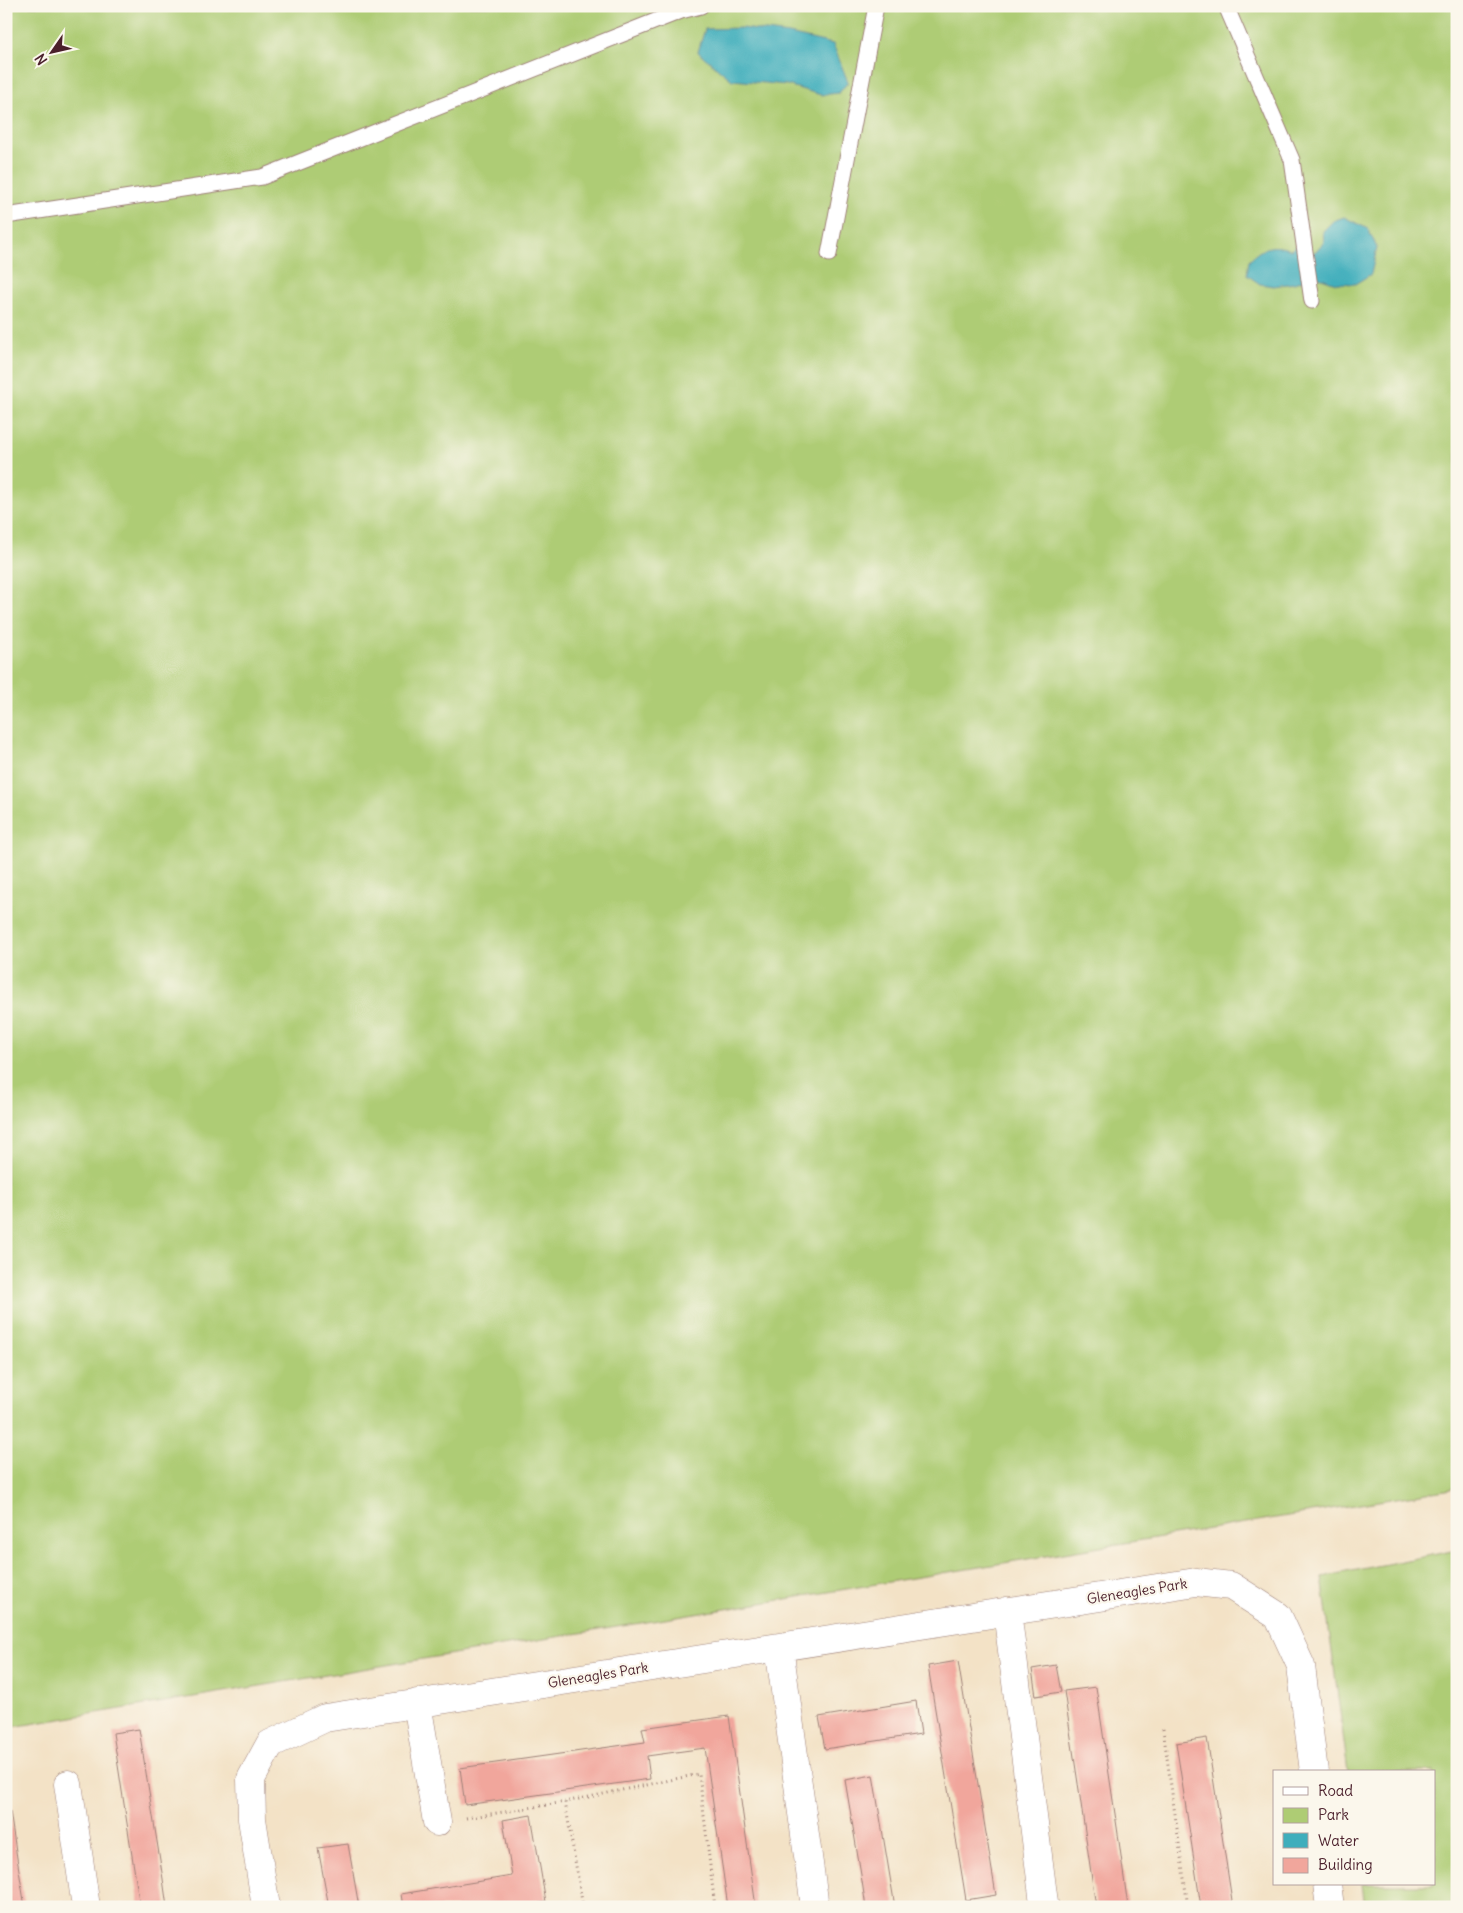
<svg xmlns="http://www.w3.org/2000/svg" width="1463" height="1913" font-family="Delius,sans-serif">
<style>
.green{fill:#aecc74;stroke:#7c7650}
.water{fill:#3faebc;stroke:#446674}
.building{fill:#f1a69c}
.lines{fill:none;stroke-linecap:round;stroke-linejoin:round}
.service-casing{stroke:#9e8078;stroke-width:17}
.minor-casing{stroke:#9e8078;stroke-width:29}
.path{stroke:#9e8078;stroke-width:3;stroke-dasharray:1 4;stroke-linecap:butt}
.service{stroke:#fff;stroke-width:15}
.minor{stroke:#fff;stroke-width:28}
.labels{text-anchor:middle;stroke-width:4.5;stroke-linejoin:round;paint-order:stroke}
.street-label{font-size:14px;fill:#4a1f2b;stroke:#fbf7ec}
</style>
<rect width="100%" height="100%" fill="#fbf7ec"/>
<filter id="ink" filterUnits="userSpaceOnUse"><feTurbulence type="fractalNoise" baseFrequency=".02" numOctaves="2"/><feDisplacementMap in="SourceGraphic" scale="10" xChannelSelector="R" yChannelSelector="G"/><feConvolveMatrix kernelMatrix="1 2 1 2 8 2 1 2 1" color-interpolation-filters="sRGB"/></filter>
<filter id="wash" filterUnits="userSpaceOnUse"><feTurbulence type="fractalNoise" baseFrequency=".0096" numOctaves="4" result="noise"/><feDisplacementMap in="SourceGraphic" scale="20" xChannelSelector="R" yChannelSelector="G"/><feGaussianBlur stdDeviation="1.12" result="paint"/><feColorMatrix in="noise" values="0 0 0 0 0 0 0 0 0 0 0 0 0 0 0 0 0 1.4 0 .05"/><feComposite in="paint" operator="in"/></filter>
<g filter="url(#wash)">
<rect width="100%" height="100%" fill="#f3e2c6"/>
<!-- green -->
<path class="green" d="M6 6H1457V1488L6 1728Z
M1457 1550V1907H1365L1362 1884H1434V1772H1348L1322 1577Z"/>
<!-- water -->
<path class="water" d="M742 28 789 34 833 44 848 82 839 93 821 95 787 85 732 80 698 52 705 29Z
M1344 217 1368 229 1377 248 1371 274 1355 284 1336 283 1316 276 1294 283 1274 286 1260 284 1247 275 1249 260C1263 247 1272 243 1291 250L1297 244 1302 254 1315 252 1324 242 1323 231 1333 221Z"/>
<g id="blocks">
<!-- building -->
<path class="building" d="M958 1661 996 1895 966 1900 928 1666Z
M1056 1665 1061 1692 1036 1696 1032 1669Z
M1096 1687 1118 1834 1128 1907H1096L1079 1790 1064 1691Z
M916 1701 921 1734 825 1749 819 1717Z
M729 1716 756 1907H728L705 1748 647 1756 650 1779 465 1805 460 1768 645 1742 642 1728Z
M139 1729 163 1879 167 1907H140L113 1733Z
M1207 1738 1233 1907H1201L1190 1834 1176 1743Z
M873 1775 895 1907H866L861 1875 845 1780Z
M10 1811 17 1858 25 1907H6V1812Z
M531 1815 546 1902 519 1907H403L401 1894 512 1876 503 1820Z
M348 1844 359 1907H329L318 1848Z"/>
</g>
</g>
<g filter="url(#ink)">
<use href="#blocks" fill-opacity="0" stroke="#9e8078" stroke-width="1"/>
<g class="lines">
<!-- service casing -->
<g class="service-casing">
<path id="service" d="M1226 6 1292 160 1312 301
M6 216 262 177 681 11 701 6
M829 254 876 6"/>
</g>
<!-- minor casing -->
<g class="minor-casing">
<path id="minor" d="M1007 1611 1044 1903
M779 1647 815 1907
M417 1703 437 1822
M68 1784 86 1907
M1327 1884 1330 1907
M266 1907 252 1819 251 1779 270 1744 325 1718 1196 1582 1231 1586 1278 1616 1301 1666 1314 1772"/>
</g>
<!-- path -->
<path class="path" d="M1163 1729 1188 1907
M466 1818 565 1802
M583 1907 565 1802 699 1774 715 1907"/>
<!-- service -->
<use href="#service" class="service"/>
<!-- minor -->
<use href="#minor" class="minor"/>
</g>
</g>
<g class="labels">
<!-- street labels -->
<g class="street-label">
<text transform="translate(1137 1591) rotate(-9)" y="5">Gleneagles Park</text>
<text transform="translate(598 1675) rotate(-9)" y="5">Gleneagles Park</text>
</g>
</g>
<!-- margin -->
<rect width="1463" height="1913" fill="none" stroke="#fbf7ec" stroke-width="25"/>
<!-- legend -->
<rect x="1273" y="1770" width="162" height="115" fill="#fbf7ec" stroke="#b4a19f"/>
<rect x="1283" y="1787" width="25" height="8" fill="#ffffff" stroke="#b4a19f"/>
<text x="1318" y="1796" font-size="15" fill="#4a1f2b">Road</text>
<rect x="1283" y="1808" width="25" height="15" fill="#aecc74" stroke="#b4a19f"/>
<text x="1318" y="1820" font-size="15" fill="#4a1f2b">Park</text>
<rect x="1283" y="1833" width="25" height="15" fill="#3faebc" stroke="#b4a19f"/>
<text x="1318" y="1846" font-size="15" fill="#4a1f2b">Water</text>
<rect x="1283" y="1858" width="25" height="15" fill="#f1a69c" stroke="#b4a19f"/>
<text x="1318" y="1870" font-size="15" fill="#4a1f2b">Building</text>
<!-- north arrow -->
<g transform="translate(52 52) rotate(236)" stroke="#fbf7ec" stroke-width="4" paint-order="stroke">
<path d="M0-4L9 19L0 12L-9 19Z" fill="#4a1f2b"/>
<text y="-8" font-size="14" font-weight="bold" text-anchor="middle" fill="#4a1f2b">N</text>
</g>
</svg>
